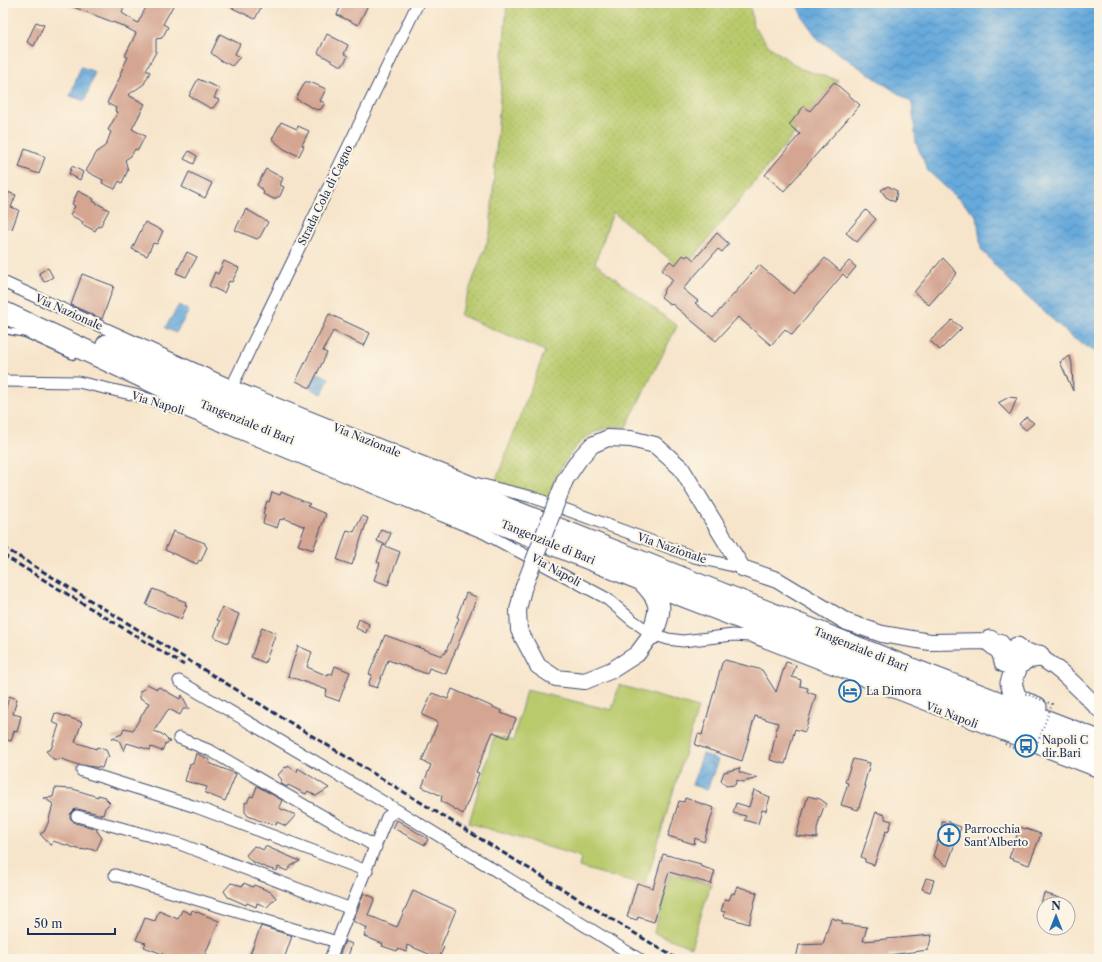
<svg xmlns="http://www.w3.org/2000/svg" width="1102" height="962" font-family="'Libre Caslon Text',serif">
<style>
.grass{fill:url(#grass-dots);stroke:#6a7c66}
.pitch{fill:#b9ca6d;stroke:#6a7c66}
.water{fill:url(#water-waves);stroke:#406c9c}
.building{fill:#d4a692}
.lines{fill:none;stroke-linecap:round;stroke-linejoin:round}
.lane-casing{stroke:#3c4a6e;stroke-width:8}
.street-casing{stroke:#3c4a6e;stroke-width:13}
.secondary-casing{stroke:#3c4a6e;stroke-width:18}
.highway-casing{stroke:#3c4a6e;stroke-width:23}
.lane{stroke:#fff;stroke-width:5.5}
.street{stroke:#fff;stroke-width:11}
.secondary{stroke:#fff;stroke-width:16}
.highway{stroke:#fff;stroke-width:21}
.rail{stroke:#1b2f5e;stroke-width:3;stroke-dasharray:6 3;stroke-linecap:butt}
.secondary-bridge-casing{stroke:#3c4a6e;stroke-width:18;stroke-linecap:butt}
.path-bridge{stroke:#3c4a6e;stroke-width:2;stroke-dasharray:1 3;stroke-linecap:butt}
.secondary-bridge{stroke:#fff;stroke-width:16}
.labels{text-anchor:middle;stroke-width:4;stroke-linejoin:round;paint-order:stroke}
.street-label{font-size:11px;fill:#1b2f5e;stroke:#fcf5e5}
.poi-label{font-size:11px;fill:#1b2f5e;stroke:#fcf5e5;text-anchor:start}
</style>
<defs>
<pattern id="grass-dots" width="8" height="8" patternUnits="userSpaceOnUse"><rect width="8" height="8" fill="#b9ca6d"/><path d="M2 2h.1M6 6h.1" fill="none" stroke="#9eae61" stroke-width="1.8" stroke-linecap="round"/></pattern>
<pattern id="water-waves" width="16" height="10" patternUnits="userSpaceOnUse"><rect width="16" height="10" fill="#66a9db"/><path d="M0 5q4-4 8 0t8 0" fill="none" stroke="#538ab5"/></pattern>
</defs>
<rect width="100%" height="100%" fill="#fcf5e5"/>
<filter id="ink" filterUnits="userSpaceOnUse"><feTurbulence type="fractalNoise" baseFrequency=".025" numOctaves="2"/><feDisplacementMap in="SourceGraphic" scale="8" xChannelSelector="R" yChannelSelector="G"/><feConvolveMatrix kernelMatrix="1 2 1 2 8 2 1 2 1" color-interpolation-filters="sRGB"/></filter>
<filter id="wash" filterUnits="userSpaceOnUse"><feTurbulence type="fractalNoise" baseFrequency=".012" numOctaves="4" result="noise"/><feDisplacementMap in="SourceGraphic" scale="16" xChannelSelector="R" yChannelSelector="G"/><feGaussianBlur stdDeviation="0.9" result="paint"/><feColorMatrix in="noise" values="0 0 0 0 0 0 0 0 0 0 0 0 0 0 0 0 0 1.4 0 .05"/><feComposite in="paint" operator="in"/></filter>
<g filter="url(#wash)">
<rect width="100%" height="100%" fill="#f7e5cb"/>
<!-- grass -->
<path class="grass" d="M507 3H750L753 26 770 47 801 69 838 80 683 270 613 212 595 263 677 326 626 427C620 427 613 426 607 428 570 437 557 475 545 507L493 488 545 351 460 315 490 234Z"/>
<!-- pitch -->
<path class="pitch" d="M619 685 698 708 645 886 579 867 581 857 469 823 494 736 513 741 526 690 612 710Z
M670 874 711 884 691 947 654 933Z"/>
<!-- water -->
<path class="water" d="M796 3H1099V354L1073 338 1041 309 1009 281 981 249 977 216 928 171 916 143 912 103 819 40 803 18Z
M81 67 95 72 85 101 70 96Z
M179 305 189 311 176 333 165 328Z
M318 373 329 378 322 394 310 388Z
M703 754 718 760 707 790 692 785Z"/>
<g id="blocks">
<!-- building -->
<path class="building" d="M63 3H125L122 13 138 23 148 3H168L173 6 163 24 168 27 162 38 156 39V52L146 70 150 72 144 84 128 95 145 104 132 129 145 136 138 150 135 149 131 156 125 160 128 170 122 183 119 181 115 189 102 183 103 180 86 171 97 152 106 145 111 132 108 130 118 112 115 111 116 108 107 103 121 75 120 74 128 57 125 56 136 33 123 26Z
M222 3H263L255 19Z
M342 3H369L358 25 337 15Z
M36 22 44 25 34 46 27 42Z
M220 34 240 44 235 54 240 57 232 66 220 60 211 53Z
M327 34 348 45 344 54 348 56 343 65H339L318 53Z
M198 79 219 88 214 98 219 100 213 108H210L189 96Z
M305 82H310L326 89 320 101 325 103 321 109 317 110 296 99Z
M834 82 860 105 784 191 765 175 800 134 789 125 804 106 810 111Z
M281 122 297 129 298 126 309 131 302 145 304 146 299 156 284 149 272 139Z
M25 149 45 157 39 174 19 167Z
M189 151 197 156 194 164 184 159Z
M72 166 83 172 80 180 69 174Z
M266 169 283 178 280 185 284 187 280 196 274 199 263 194 264 191 257 185Z
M189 172 212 183 205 198 182 187Z
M888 186 897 191 895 202 886 197 881 190Z
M78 191 94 199 93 201 109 210 100 227 98 226 95 231 82 224 83 222 70 215 75 206 72 204Z
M7 192 16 195 11 207 19 210 12 229 3 226V201Z
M246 209 268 222 260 237 257 239 235 230Z
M866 210 876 219 857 242 846 233Z
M145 222 163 231 157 244 153 243 147 256 132 249Z
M717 233 729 244 722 252 718 249 683 289 698 301 695 303 713 318 759 265 794 294 825 258 840 271 849 261 856 267 847 278 843 274 792 335 785 329 771 345 738 317 716 341 672 304 671 305 661 297 664 293 663 291 673 280 662 270 670 261 675 265 683 255 686 257 688 255 694 260Z
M187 252 197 257 186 277 176 273Z
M943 258 957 273 929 305 914 292Z
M224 261 239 268 232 282 229 281 224 293 209 286 215 272 218 274Z
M48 268 53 277 44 282 39 273Z
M82 274 114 286 102 319 71 305Z
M329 314 370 333 364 346 333 331 323 351 327 353 310 388 296 381Z
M952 320 962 328 940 350 930 341Z
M1070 356 1072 364 1073 391 1060 362Z
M1009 397 1017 398 1010 415 998 403Z
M1026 417 1034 423 1026 430 1019 424Z
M272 492 280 495 281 492 310 504 307 506 326 514 313 550 298 545 305 527 284 518 283 520 280 519 277 528 263 523 265 515 263 514 267 501 269 502Z
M362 516 368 518 352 565 337 560 347 530 354 532Z
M381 529 391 533 386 545 377 541Z
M173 531 205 543V545L207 547 201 561 199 560 197 564 165 550Z
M383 545 400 552 388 585 374 580 380 563 377 562Z
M153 589 186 602 185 605 187 606 181 619 146 605Z
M466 593 477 597 446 674 429 668 427 674 388 660 377 688 368 685 372 675 369 674 385 635 442 656 443 653 445 654 459 618 457 617Z
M222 607 239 614 228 643 214 637 220 621 217 620Z
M359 619 369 624 366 633 356 628Z
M262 627 276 633 265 663 251 657Z
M298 646 312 652 307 667 328 676 329 674 332 675 335 666 350 672 339 701 325 696 327 690 288 676Z
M725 660 762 670 776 692 786 662 796 665 792 677 801 680 800 686 808 688 807 692 816 695 805 732 795 729 785 764 770 760 778 723 755 716 742 761 695 745 698 734 702 735 722 663Z
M147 684 157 689 159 687 180 699 182 695 189 709H183L180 715 169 709 167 711 154 731 162 734 170 742 165 744 162 751 151 747 150 750 127 743 124 751 119 740 112 738 122 734 124 728 133 730 149 703 140 698V691L144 689Z
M452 689 502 711 501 713 516 719 508 738 493 732 476 772 479 773 463 814 441 801 442 796 422 787 431 765 422 761 438 722 422 715 432 693 448 699Z
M9 696 17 699 13 714 21 716 17 732 14 731 11 741 3 739V723Z
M55 713 82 722 75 742 96 749 97 747 106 750 109 757 105 759 102 768 79 765 59 758V760L53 759 46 751 51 749 59 725 52 722Z
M196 753 210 760 209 763 236 774 225 801 205 793 207 787 185 781 190 764H193Z
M853 759 870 763 864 785 866 786 858 810 841 805 848 783 845 782Z
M288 766 297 772 298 768 329 788 316 796 308 791 306 794 288 785 287 787 280 783 282 780 278 775 285 767 287 768Z
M740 768 739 772 758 778 743 782 737 780 735 785 726 786 721 780 724 772Z
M257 786 282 800 279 808 296 815 286 826 277 822 276 825 266 822V823L248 816 245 812V802L247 803 250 796 253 797Z
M55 788 73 789 98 797V795L106 797V799L110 803 105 808 103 815 78 809H75L70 814V818L75 823 97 829V831L102 838 96 851 87 848V850L78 849 53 841 51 846 40 834 44 832 48 823 53 804 44 798 53 797Z
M754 790 770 797 766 811 762 810 758 824 744 820 746 816 733 813 736 803 749 807Z
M808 796 820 799 827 804 823 809 817 828V838L796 836Z
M685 798 714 808 704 842 695 838 694 844 668 836 679 801 684 802Z
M876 812 885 815V819L892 821 888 832 886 831 874 865 865 862V859L861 857Z
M397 820 428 839 425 845 393 828Z
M942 821 950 822V823L961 827 947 866 933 856 942 828Z
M1020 827 1041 834 1029 865 1009 858Z
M254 846 264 850 265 846 300 861 291 866 287 871 278 867 277 871 267 868 251 861 246 855Z
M663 854 701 864 700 866 715 871 711 884 669 872 654 922 638 917 637 920 627 917 637 883 653 888Z
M926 878 934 880 930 892 922 889Z
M231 883 243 886 244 883 253 887 254 885 271 892 276 898 267 907 257 903 256 907 247 903 246 905 228 897 224 891Z
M737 886 757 893 749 924 723 916 725 912 721 911 725 899 729 900 732 893 734 894Z
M413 891 456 910 441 946 444 947 439 958 407 945 406 952 398 949 397 951 382 946 383 944 364 936 367 928 353 921 364 893 375 898 368 915 397 927Z
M1044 893 1072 902V904H1041Z
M182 910 191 914 192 910 219 921 203 959H176L144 947 146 943 136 940 145 918 155 921 159 911 178 919Z
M831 918 842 921V924L867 927 863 941 932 935 928 950 889 955 888 959H796L799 945 823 944Z
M261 926 292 936 284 959H248Z
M345 941 352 944 347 959H338Z"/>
</g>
</g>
<g filter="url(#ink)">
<use href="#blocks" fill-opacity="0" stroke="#3c4a6e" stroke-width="1"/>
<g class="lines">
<!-- lane casing -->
<g class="lane-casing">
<path id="lane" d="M3 330 25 334 73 356"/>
</g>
<!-- street casing -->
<g class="street-casing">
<path id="street" d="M3 282 232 386 475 483 532 497 694 557 742 568
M3 381 78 382 135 395 181 409 484 533 606 598 632 620 652 634 668 639 683 641 733 635 750 636 1099 772
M232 386 418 3
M179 681 397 810
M179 738 211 751 376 847
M82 771 196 807 367 871
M77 816 180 844 351 909
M115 875 337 942
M330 959 387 817 397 810 639 959"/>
</g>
<!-- secondary casing -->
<g class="secondary-casing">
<path id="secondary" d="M565 480 580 458 592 445 608 438 631 439 655 445 681 468 742 568 777 580 847 622 882 634 930 642 990 641 1001 643
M523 589 518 610 519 630 538 666 556 678 585 681 612 670 637 654 652 634
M1029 652C1057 664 1077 687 1099 709"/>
</g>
<!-- highway casing -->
<g class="highway-casing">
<path id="highway" d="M3 312 192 400 642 580 1099 757
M107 345 194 384 904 666 1099 741
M642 580C663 601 662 608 652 634
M990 641 1002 651 1005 662
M1017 648V666L1011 683 1015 696 1020 701 1036 707
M1017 666 1025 658 1039 656"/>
</g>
<!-- lane -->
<use href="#lane" class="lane"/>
<!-- street -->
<use href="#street" class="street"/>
<!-- secondary -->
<use href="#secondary" class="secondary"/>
<!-- highway -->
<use href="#highway" class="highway"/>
<!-- rail -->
<path class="rail" d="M3 547 677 959
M3 555 184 665"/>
<!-- secondary-bridge casing -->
<g class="secondary-bridge-casing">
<path id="secondary-bridge" d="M523 589 565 480"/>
</g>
<!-- path-bridge -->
<path class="path-bridge" d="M1005 744 1033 755 1052 704 1024 693"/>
<!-- secondary-bridge -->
<use href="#secondary-bridge" class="secondary-bridge"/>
</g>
</g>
<!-- icons -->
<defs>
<g id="hotel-ring" transform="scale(1.15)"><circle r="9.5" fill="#fcf5e5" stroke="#1f6fb2" stroke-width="1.5"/><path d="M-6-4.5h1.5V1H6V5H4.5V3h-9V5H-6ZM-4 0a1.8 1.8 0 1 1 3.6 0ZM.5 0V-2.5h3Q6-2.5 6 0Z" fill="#1f6fb2"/></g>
<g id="bus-ring" transform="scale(1.15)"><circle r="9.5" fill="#fcf5e5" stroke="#1f6fb2" stroke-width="1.5"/><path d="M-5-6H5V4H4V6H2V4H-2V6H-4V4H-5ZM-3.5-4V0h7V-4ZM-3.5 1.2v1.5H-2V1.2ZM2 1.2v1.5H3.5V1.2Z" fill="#1f6fb2"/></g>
<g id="church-ring" transform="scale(1.15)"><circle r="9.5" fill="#fcf5e5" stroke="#1f6fb2" stroke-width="1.5"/><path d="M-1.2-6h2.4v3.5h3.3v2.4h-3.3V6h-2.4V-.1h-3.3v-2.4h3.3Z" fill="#1f6fb2"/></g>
</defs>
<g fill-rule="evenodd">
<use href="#hotel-ring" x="850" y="691"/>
<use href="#bus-ring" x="1026" y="746"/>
<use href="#church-ring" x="949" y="835"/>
</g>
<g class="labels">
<!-- street labels -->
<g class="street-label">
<text transform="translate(325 195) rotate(-64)" y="4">Strada Cola di Cagno</text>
<text transform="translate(69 312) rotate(24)" y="4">Via Nazionale</text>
<text transform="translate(158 403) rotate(17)" y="4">Via Napoli</text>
<text transform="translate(247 422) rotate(22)" y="4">Tangenziale di Bari</text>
<text transform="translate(367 440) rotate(22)" y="4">Via Nazionale</text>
<text transform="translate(548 542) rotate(22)" y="4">Tangenziale di Bari</text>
<text transform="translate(672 548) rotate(19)" y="4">Via Nazionale</text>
<text transform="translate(556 570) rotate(29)" y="4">Via Napoli</text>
<text transform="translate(861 649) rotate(22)" y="4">Tangenziale di Bari</text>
<text transform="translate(952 715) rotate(21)" y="4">Via Napoli</text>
</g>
<!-- poi labels -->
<g class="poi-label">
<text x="866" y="695">La Dimora</text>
<text x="1042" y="744">Napoli C<tspan x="1042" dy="13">dir.Bari</tspan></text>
<text x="964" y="833">Parrocchia<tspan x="964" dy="13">Sant'Alberto</tspan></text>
</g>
</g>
<!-- margin -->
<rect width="1102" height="962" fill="none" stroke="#fcf5e5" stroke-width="16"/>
<!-- north arrow -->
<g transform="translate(1056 916)"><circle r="19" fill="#fcf5e5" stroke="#a2a6af"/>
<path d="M0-3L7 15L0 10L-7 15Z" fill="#1f6fb2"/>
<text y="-6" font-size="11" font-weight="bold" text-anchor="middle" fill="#1b2f5e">N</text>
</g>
<!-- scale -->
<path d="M28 928v6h87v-6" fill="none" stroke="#1b2f5e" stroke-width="2"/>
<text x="34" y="928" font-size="12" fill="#1b2f5e" stroke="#fcf5e5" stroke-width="3" paint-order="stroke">50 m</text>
</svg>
